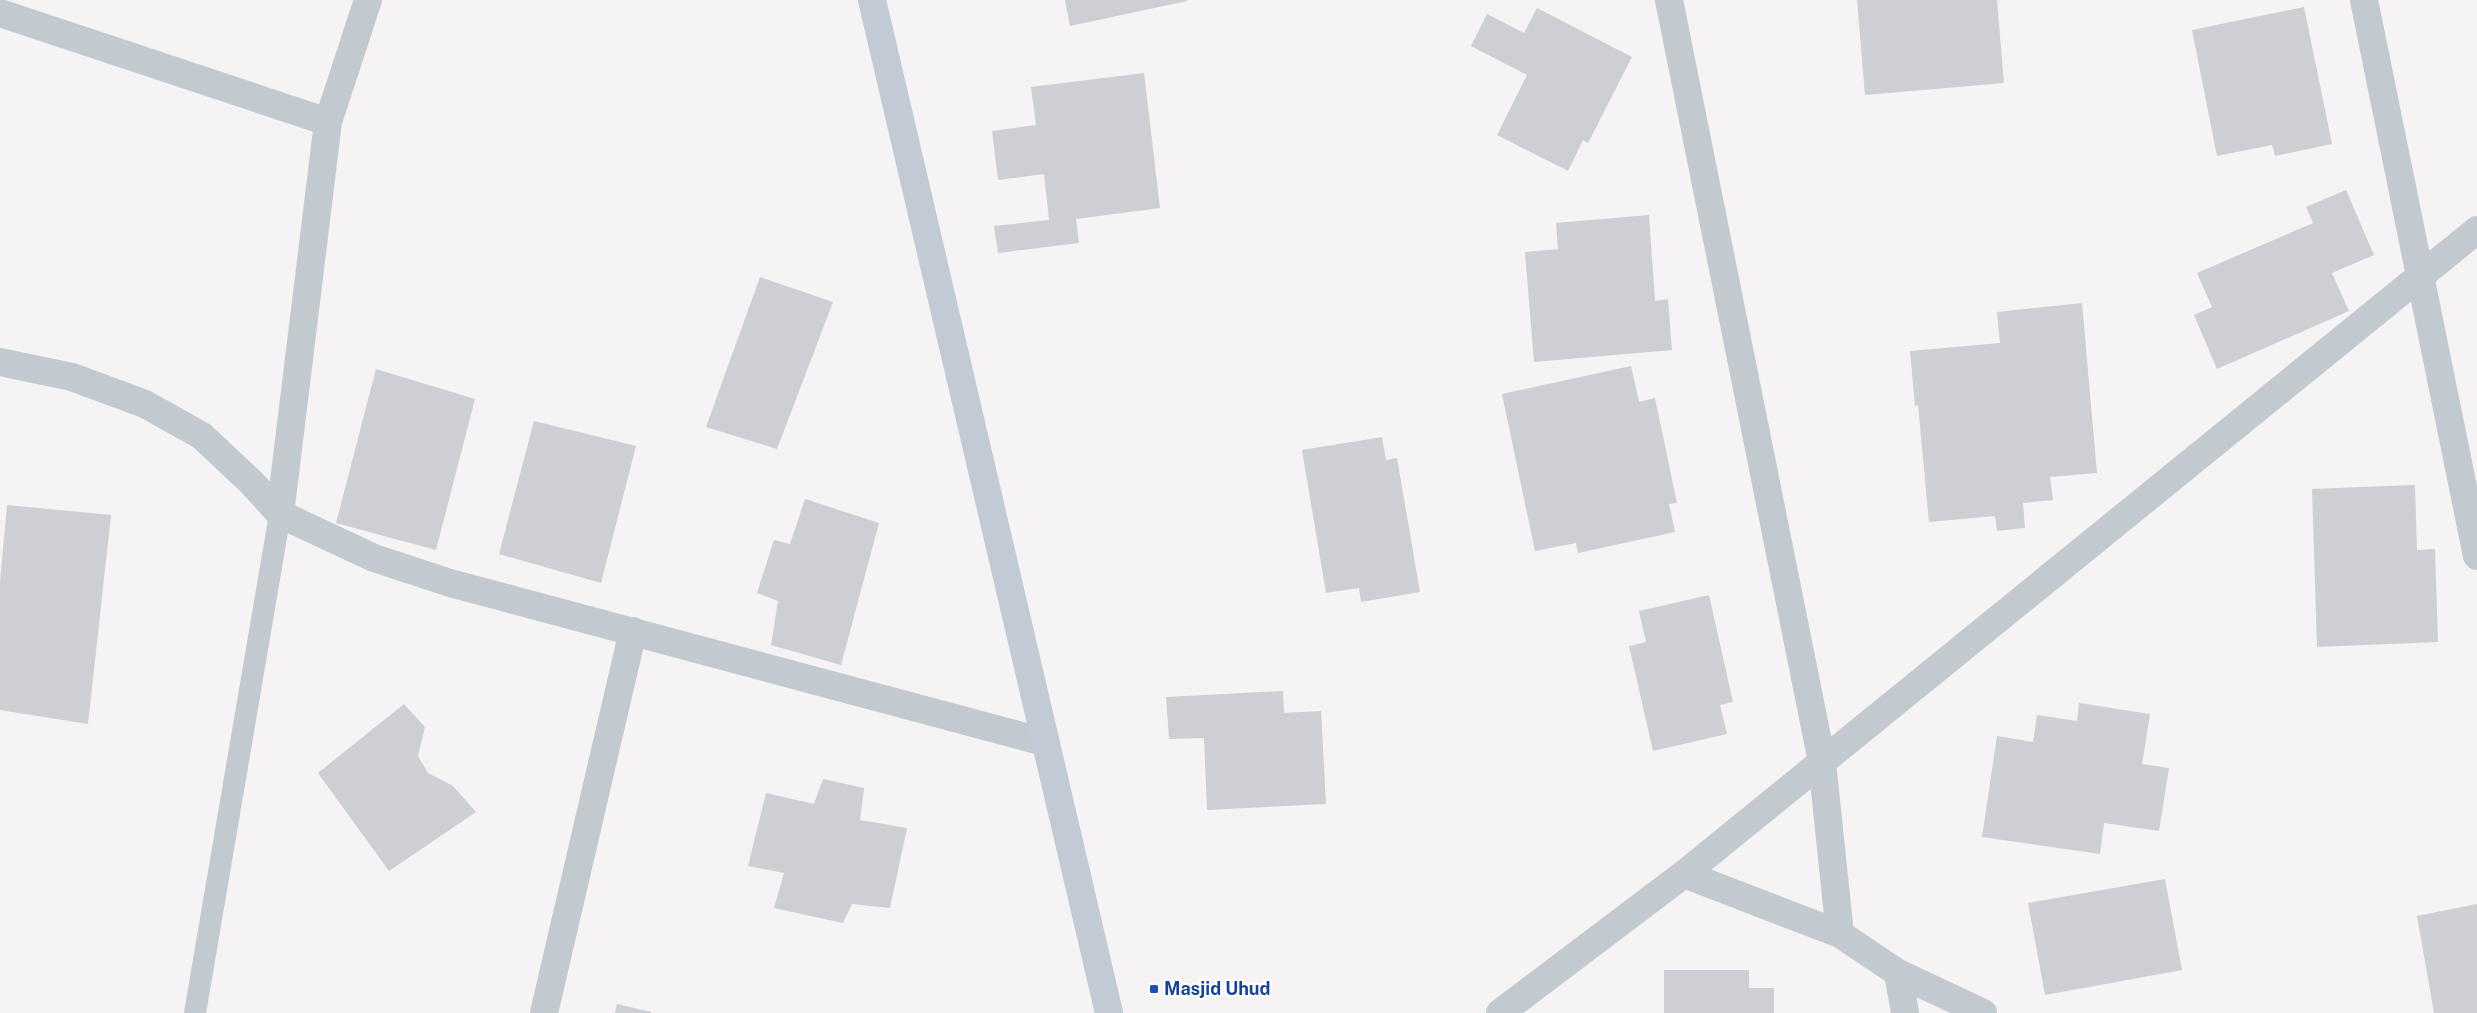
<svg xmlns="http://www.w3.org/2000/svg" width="2477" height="1013" font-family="'Public Sans',sans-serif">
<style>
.building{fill:#cdcfd4}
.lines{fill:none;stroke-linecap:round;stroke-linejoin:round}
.service{stroke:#c2cad0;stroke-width:22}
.minor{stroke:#c2cad0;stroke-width:28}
.secondary{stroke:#c2cbd5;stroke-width:28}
.transit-dot{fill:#1a4fb4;stroke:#fff;stroke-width:2}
.labels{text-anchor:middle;stroke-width:4.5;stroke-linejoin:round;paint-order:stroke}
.transit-label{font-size:18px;font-weight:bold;fill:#164399;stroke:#fff;text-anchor:start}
</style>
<rect width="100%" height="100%" fill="#f5f3f3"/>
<!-- building -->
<path class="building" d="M1065 0H1187V1L1070 26Z
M1857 0H1997L2004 83 1865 95Z
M2304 7 2332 144 2275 156 2272 145 2217 156 2192 30Z
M1537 8 1632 57 1588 143 1583 140 1568 171 1497 135 1527 75 1471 46 1487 14 1524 33Z
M1144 73 1160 208 1076 219 1079 243 998 253 994 226 1049 220 1044 174 998 180 992 131 1036 125 1031 87Z
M2346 190 2374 255 2332 273 2349 311 2217 369 2194 315 2212 307 2197 273 2313 223 2306 207Z
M1649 215 1655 301 1668 299 1672 350 1534 362 1525 252 1558 249 1556 223Z
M760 277 833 302 777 449 706 427Z
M2082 303 2097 473 2050 477 2053 500 2023 503 2025 528 1997 531 1995 516 1929 522 1918 405 1915 406 1910 351 2000 343 1997 312Z
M1631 366 1639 402 1655 398 1677 503 1669 504 1675 532 1578 553 1576 543 1535 551 1502 394Z
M376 369 475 399 436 550 336 523Z
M534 421 636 446 601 583 499 554Z
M1382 437 1386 460 1397 458 1420 592 1361 602 1359 588 1326 593 1302 450Z
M2415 485 2417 550 2435 549 2438 642 2317 647 2312 489Z
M805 499 879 523 841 665 771 645 778 601 757 593 774 540 790 544Z
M7 505 111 515 88 724 0 710V582Z
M1709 595 1733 702 1720 705 1727 734 1653 751 1629 646 1646 642 1639 611Z
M1283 691 1284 713 1321 711 1326 804 1207 810 1204 738 1169 739 1166 697Z
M2079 703 2150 714 2142 764 2169 768 2159 831 2104 823 2100 854 1982 837 1997 736 2033 742 2037 715 2077 721Z
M404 704 425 727 418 756 428 773 453 786 476 812 389 871 318 773Z
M823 779 864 788 860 820 907 828 890 908 852 904 843 923 774 908 784 873 748 866 766 793 814 804Z
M2165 879 2182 970 2045 995 2028 903Z
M2477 904V1013H2434L2417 916Z
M1664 970H1749V988H1774V1013H1664Z
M617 1004 651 1012V1013H615Z"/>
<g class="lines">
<!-- service -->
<path class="service" d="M195 1013 280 514"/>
<!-- minor -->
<path class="minor" d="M1669 0 1822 762 1840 934
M2364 0 2477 556
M0 13 328 122
M0 362 72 377 145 404 202 436 252 483 280 514 374 558 450 583 1044 742
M280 514 328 122 368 0
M1684 874 1840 934 1898 973 1983 1013
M1898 973 1905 1013
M544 1013 633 631
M1500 1013 1684 874 2477 230"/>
<!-- secondary -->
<path class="secondary" d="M872 0 1109 1013"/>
</g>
<!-- markers -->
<rect class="transit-dot" x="1149" y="984" width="10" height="10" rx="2.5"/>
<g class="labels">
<!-- transit labels -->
<g class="transit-label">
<text x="1164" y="995">Masjid Uhud</text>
</g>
</g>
</svg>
